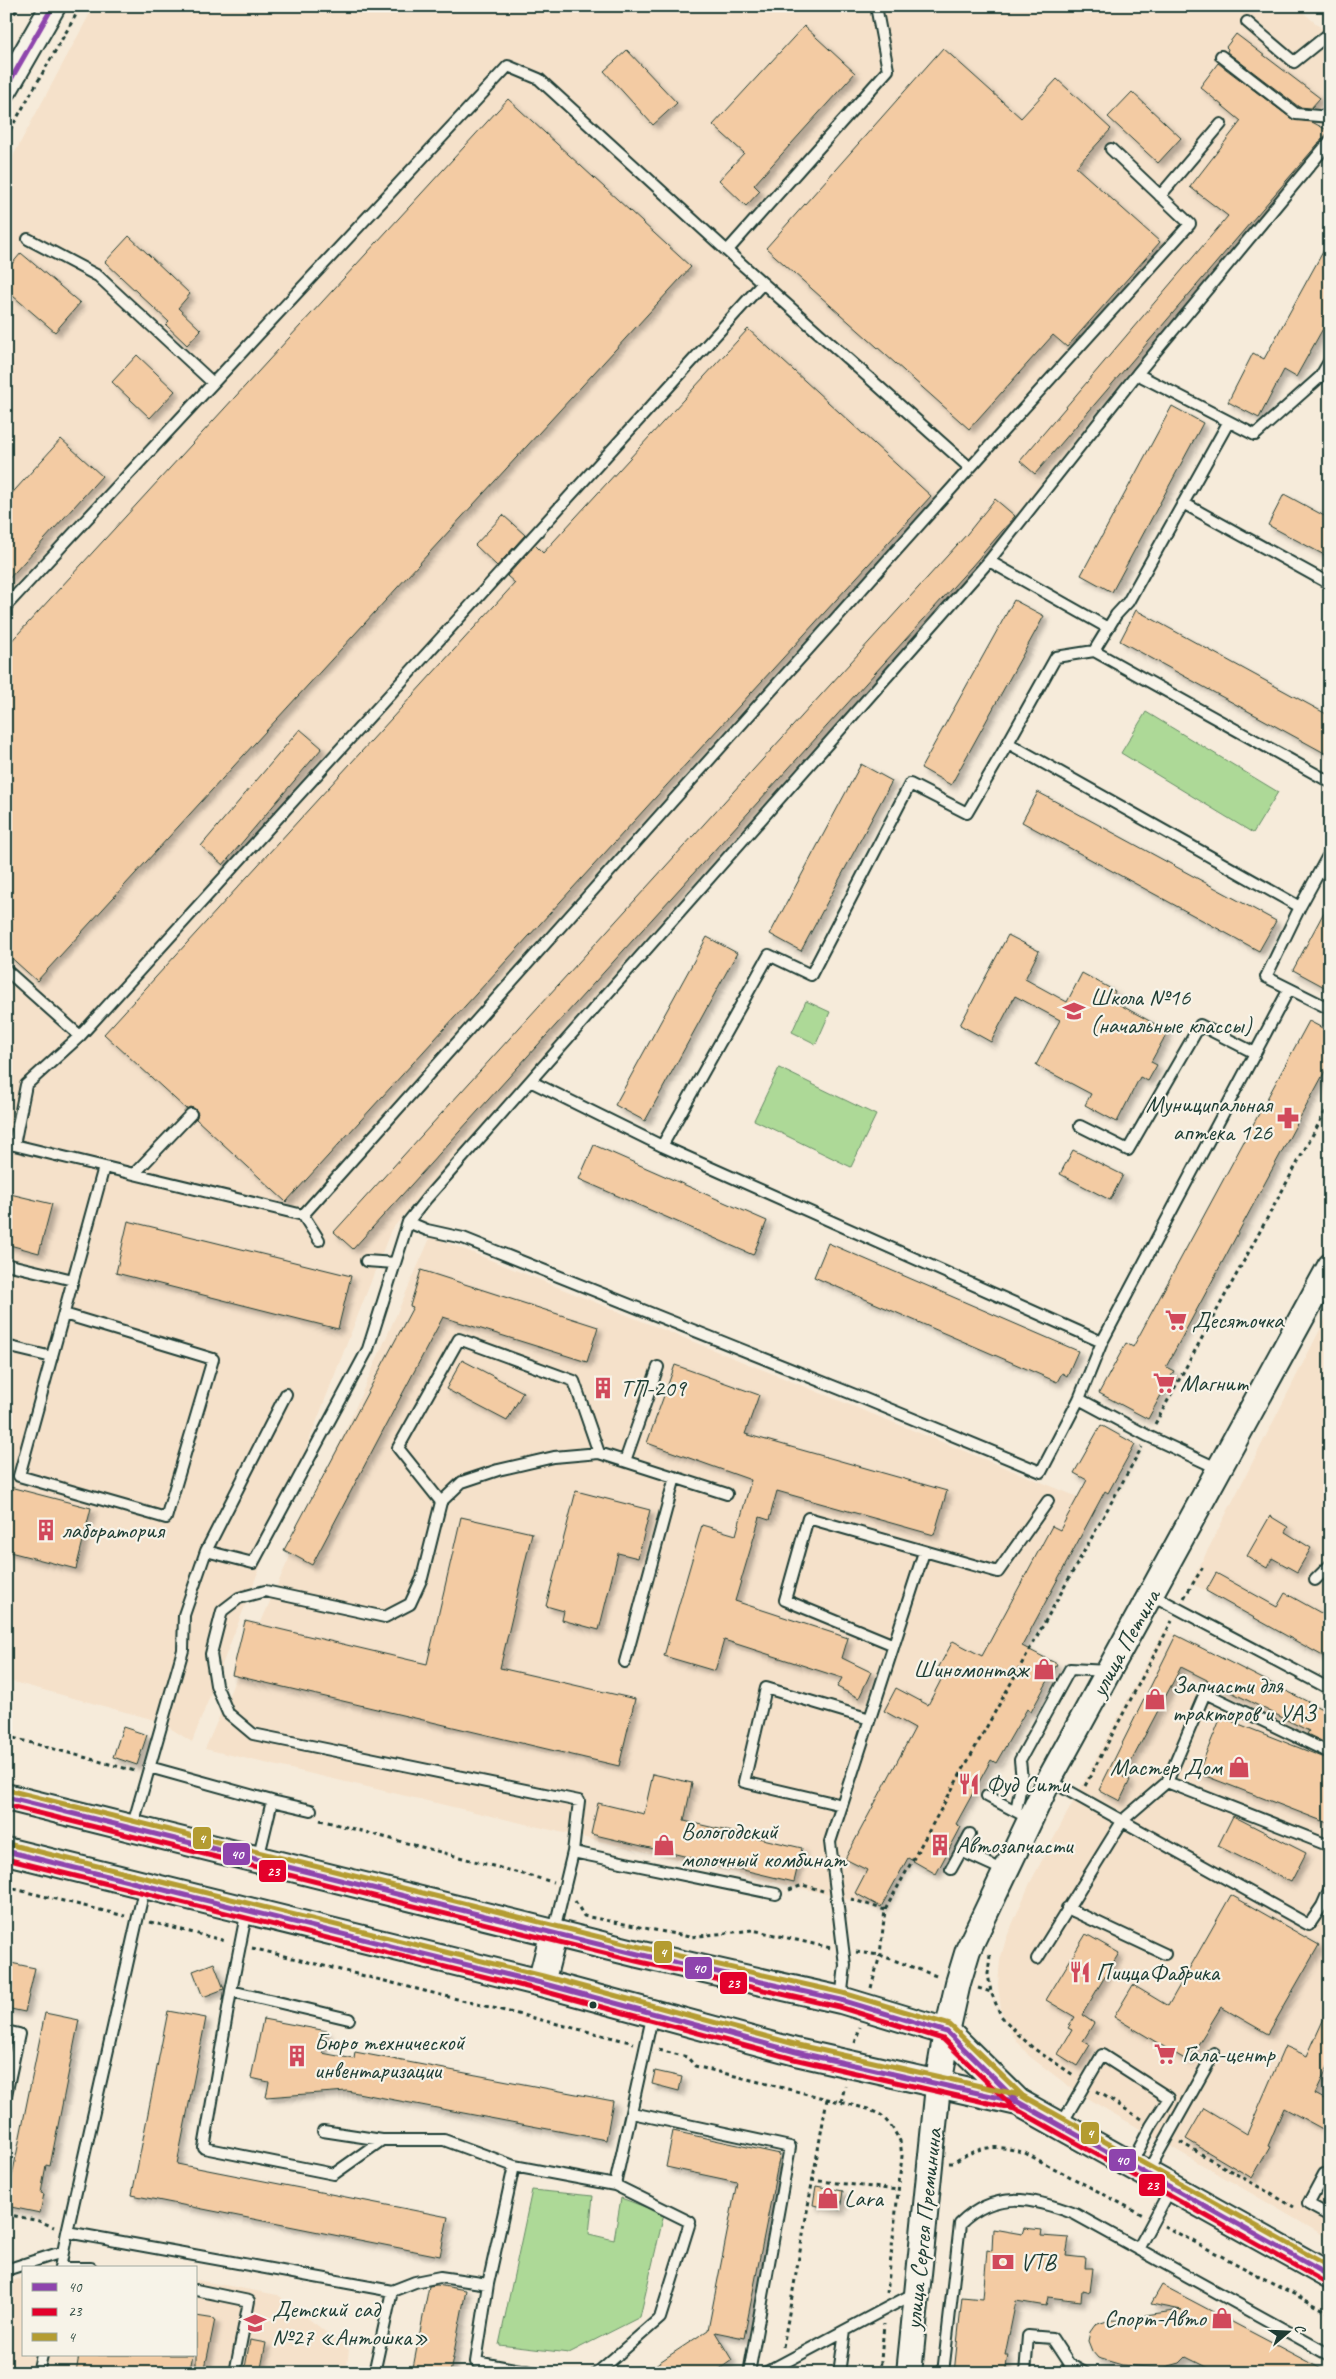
<svg xmlns="http://www.w3.org/2000/svg" width="1336" height="2379" font-family="Caveat,sans-serif">
<style>
.built{fill:#f5e1ca}
.green{fill:#add997;stroke:#668b66}
.building{fill:#f3cba3;stroke:#1f3d34;filter:url(#shadow)}
.lines{fill:none;stroke-linecap:round;stroke-linejoin:round}
.service-casing{stroke:#1f3d34;stroke-width:14}
.tertiary-casing{stroke:#1f3d34;stroke-width:28}
.secondary-casing{stroke:#1f3d34;stroke-width:30}
.path{stroke:#1f3d34;stroke-width:3;stroke-dasharray:4 4;stroke-linecap:butt}
.service{stroke:#f7f3e8;stroke-width:10}
.tertiary{stroke:#f7f3e8;stroke-width:24}
.secondary{stroke:#f7f3e8;stroke-width:26}
.bus-1-casing{stroke:#f7f3e8;stroke-width:9}
.bus-2-casing{stroke:#f7f3e8;stroke-width:9}
.bus-3-casing{stroke:#f7f3e8;stroke-width:9}
.bus-1{stroke:#8e44ad;stroke-width:5}
.bus-2{stroke:#e4002b;stroke-width:5}
.bus-3{stroke:#b49c31;stroke-width:5}
.bus-dot{fill:#1f3d34;stroke:#f7f3e8;stroke-width:2}
.labels{text-anchor:middle;stroke-width:4.5;stroke-linejoin:round;paint-order:stroke}
.poi-label{font-size:24px;fill:#1f3d34;stroke:#f7f3e8;text-anchor:start}
.street-label{font-size:24px;fill:#1f3d34;stroke:#f7f3e8}
.line-badge{stroke:#f7f3e8;stroke-width:2}
.badge-label{font-size:14px;text-anchor:middle;font-weight:bold;fill:#fff}
</style>
<defs>
<filter id="shadow"><feDropShadow dx="4.5" dy="4.5" stdDeviation="2.5" flood-color="#0004"/></filter>
</defs>
<rect width="100%" height="100%" fill="#f6ebda"/>
<filter id="ink" filterUnits="userSpaceOnUse"><feTurbulence type="fractalNoise" baseFrequency=".02" numOctaves="2"/><feDisplacementMap in="SourceGraphic" scale="10" xChannelSelector="R" yChannelSelector="G"/><feConvolveMatrix kernelMatrix="1 2 1 2 8 2 1 2 1" color-interpolation-filters="sRGB"/></filter>
<g filter="url(#ink)">
<!-- built -->
<path class="built" d="M94 6H1296L1330 36V151L992 559 391 1230 192 1742 159 1721 6 1680V169Z
M431 1236 1078 1497 1096 1507 881 1907 205 1749Z
M1330 1310V1660L1191 1583Z
M1165 1629 1330 1713V2239L1078 2093 1029 2056 1011 2033 1001 2010 998 1985 1000 1960 1006 1939 1030 1883Z
M24 2277V2355H196V2280L278 2295 349 2350 346 2373H6V2283Z"/>
<!-- green -->
<path class="green" d="M1146 712 1278 792 1253 833 1121 753Z
M806 1001 830 1012 816 1044 792 1032Z
M779 1068 876 1115 851 1167 754 1120Z
M532 2190 593 2196 589 2234 614 2240 621 2198 664 2214 640 2317 569 2353 499 2345Z"/>
<!-- building -->
<path class="building" d="M804 26 855 73 754 185 760 191 746 206 719 180 744 153 713 125Z
M1236 34 1320 98 1311 108 1299 107 1227 52 1228 49 1226 47Z
M943 48 1021 118 1057 79 1111 129 1076 167 1160 242 1067 347 1053 335 969 429 766 248Z
M627 50 677 103 653 125 604 71Z
M1218 63 1292 119 1312 122 1329 131 1035 474 1020 461 1228 216 1190 187 1241 121 1200 87Z
M1132 92 1181 138 1158 163 1108 117Z
M508 99 691 267 37 981 6 953V647Z
M129 236 190 294 178 308 201 330 187 345 166 325 169 322 105 262Z
M1330 239V316L1296 377 1284 370 1259 418 1228 402 1253 353 1264 359Z
M21 253 80 303 55 332 6 290V271Z
M748 329 931 496 286 1202 196 1119 198 1113 195 1109 190 1107 186 1109 104 1034 515 583 507 576 535 545 543 553Z
M137 355 175 391 150 418 112 382Z
M1172 406 1203 423 1112 592 1081 575Z
M61 439 102 476 6 582V500Z
M1284 494 1330 519V558L1268 525Z
M995 499 1015 516 972 566 353 1249 334 1232 967 534Z
M503 515 525 535 497 566 475 545Z
M1014 600 1044 616 951 785 921 768Z
M1136 610 1330 716V756L1120 641Z
M300 729 322 748 223 865 201 846Z
M861 764 892 781 801 951 770 934Z
M1038 792 1276 921 1259 951 1022 822Z
M1330 901V990L1293 970Z
M1008 935 1039 951 1025 979 1067 1002 1082 973 1115 991 1111 1000 1168 1031 1151 1062 1157 1065 1148 1081 1140 1077 1117 1122 1085 1105 1091 1094 1036 1065 1060 1020 1015 996 991 1042 960 1025Z
M707 937 737 953 645 1121 615 1105Z
M1309 1021 1330 1032V1062L1166 1367 1174 1371 1148 1419 1099 1393 1126 1343 1133 1347Z
M594 1145 767 1221 753 1255 579 1179Z
M1073 1150 1123 1175 1110 1200 1060 1174Z
M6 1193 52 1204 39 1253 6 1244Z
M128 1221 351 1276 338 1329 116 1273Z
M828 1243 1078 1351 1067 1376 1062 1373 1057 1382 814 1277Z
M421 1270 598 1327 587 1362 443 1317 312 1565 284 1550 413 1307 410 1306Z
M462 1360 523 1392 507 1421 446 1389Z
M675 1365 759 1395 745 1434 947 1491 934 1535 777 1491 769 1520 760 1517 735 1601 848 1638 842 1658 871 1672 859 1698 837 1687 842 1678 724 1640 715 1671 664 1656 702 1525 736 1535 751 1480 647 1443Z
M1101 1425 1135 1444 1108 1493 1105 1491 1022 1646 1057 1664 1031 1712 1027 1709 996 1763 991 1760 956 1824 961 1827 936 1874 908 1858 881 1907 855 1893 867 1870 845 1859 915 1728 884 1711 896 1688 928 1705 942 1678 935 1674 953 1641 982 1656 1052 1526 1060 1530 1087 1480 1074 1473Z
M6 1486 91 1508 76 1569 6 1551Z
M576 1491 650 1510 638 1558 618 1553 599 1630 562 1620 564 1611 546 1606Z
M1270 1516 1288 1527 1285 1532 1311 1548 1297 1572 1272 1558 1267 1568 1247 1556Z
M461 1517 532 1533 500 1668 635 1699 619 1766 232 1675 245 1621 427 1664Z
M1216 1573 1277 1607 1285 1593 1330 1618V1660L1206 1591Z
M1176 1635 1330 1713V1745L1307 1734 1309 1731 1181 1667 1123 1777 1130 1780 1120 1801 1099 1790Z
M1221 1717 1330 1760V1824L1198 1773Z
M123 1727 147 1735 137 1765 113 1757Z
M653 1774 692 1783 684 1821 802 1848 794 1882 591 1834 598 1803 644 1814Z
M1233 1816 1306 1853 1291 1882 1218 1846Z
M1231 1895 1319 1945 1268 2034 1221 2007 1188 2061 1114 2017 1133 1985 1168 2006Z
M1086 1934 1119 1953 1082 2015 1094 2023 1083 2041 1090 2045 1077 2066 1058 2054 1072 2030 1068 2028 1075 2017 1046 2000Z
M6 1962 35 1968 25 2012 6 2008Z
M214 1963 224 1989 203 1997 193 1971Z
M1330 2005V2062L1315 2094 1330 2102V2133L1284 2108 1268 2146 1270 2147 1252 2178 1186 2139 1204 2108 1247 2134 1285 2046 1307 2056Z
M168 2011 206 2018 177 2164 448 2217 440 2256 132 2195Z
M45 2013 79 2020 50 2166 46 2165 41 2193 44 2194 40 2213 6 2206Z
M263 2019 327 2031 322 2053 354 2059 355 2052 613 2101 606 2140 347 2091 266 2097 269 2082 251 2078Z
M655 2071 682 2077 679 2091 652 2084Z
M673 2131 780 2154 744 2338 715 2332 732 2360 714 2373H643L708 2330 737 2182 666 2167Z
M816 2186 843 2191 840 2210 813 2205Z
M1024 2228 1042 2230 1041 2236 1069 2238 1066 2256 1086 2258 1085 2268H1093L1090 2292 1082 2290 1081 2301 1048 2297 1046 2306 1016 2301 1005 2355H1008L1005 2373H954L962 2297 983 2299 987 2250 992 2251 993 2229 1022 2234Z
M437 2285 466 2290 450 2373H412L429 2286Z
M1162 2285 1234 2323 1329 2373H1218L1186 2357 1180 2363 1162 2368 1122 2365 1098 2358 1092 2351 1088 2341 1090 2332 1095 2325 1110 2320 1141 2321 1145 2315 1182 2310 1151 2304Z
M196 2316 215 2319 204 2373H196Z
M250 2340 266 2343 260 2373H244Z
M79 2355H193L189 2373H76Z"/>
<g class="lines">
<!-- service casing -->
<g class="service-casing">
<path id="service" d="M876 6 888 70 727 251 970 468 1190 224 1111 149
M1247 22 1294 62 1330 33
M1221 56 1296 114 1330 117
M1330 141 1137 374 989 561 427 1198 408 1222 427 1230 463 1238 865 1399 1041 1472 1079 1399 1102 1342 662 1146 769 955 811 975 910 784 967 813 1008 743 1300 907 1266 977 1330 1009
M1160 196 1221 124
M28 239 98 276 213 383
M1137 374 1255 435 1320 377 1330 360
M1183 503 1330 584
M989 561 1108 628
M6 606 508 66 539 79 727 251
M1094 651 1116 615 1128 602 1228 423
M1008 743 1056 657 1094 651 1330 782
M1300 907 1330 852
M6 970 80 1036 763 283
M532 1082 662 1146
M1080 1126 1128 1150 1200 1025 1255 1053
M6 1143 303 1215 319 1240
M14 1145 26 1085 80 1036
M134 1174 191 1114
M303 1215 970 468
M366 1261 395 1263
M6 1264 73 1280
M64 1314 213 1359 166 1518 19 1476 104 1167
M1102 1342 1289 989
M6 1346 52 1357
M1079 1399 1148 1436 1219 1469
M625 1461 658 1367
M441 1502 398 1448 459 1339 574 1381 599 1453
M206 1551 286 1394
M1315 1580 1330 1565
M1152 1595 1330 1689
M894 1645 785 1600 808 1518 998 1572 1048 1501
M625 1662 675 1477
M149 1767 272 1801 258 1859
M1049 1780 1309 1925 1322 1906 1330 1888
M1167 1782 1330 1846
M987 1796 1021 1814
M272 1801 311 1810
M842 1805 744 1782 766 1688 870 1719
M1016 1811 1022 1780 1020 1760 1070 1669 1108 1671
M132 1828 183 1650 184 1615 206 1551 253 1563 368 1349 408 1222
M970 1834 961 1851 1005 1871
M573 1852 579 1801 253 1734 228 1713 216 1685 211 1654 222 1611 239 1598 265 1591 385 1617 410 1604 422 1578 441 1502 462 1482 498 1470 554 1457 599 1453 727 1494
M951 1869 961 1851
M145 1885 67 2232 392 2291 374 2373
M1067 1908 1165 1954
M247 1910 231 1991 204 2148 334 2174 382 2140H444L514 2166 615 2185 653 2013
M554 1931 573 1852 776 1894
M1037 1959 1123 1820 1167 1782 1205 1693 1330 1753
M231 1991 349 2019
M841 2000 845 1965 830 1842 924 1552
M6 2031 19 2034 6 2095
M632 2113 790 2147 749 2373
M1061 2125 1102 2055 1169 2098 1151 2126 1131 2164
M323 2131 382 2140
M514 2166 488 2284 476 2362 537 2373
M1147 2173 1214 2053
M1330 2177 1324 2174 1308 2204 1330 2216
M1138 2249 1171 2188
M60 2268 67 2232
M66 2268H91
M6 2270 62 2252
M196 2290 249 2301 235 2373
M392 2291 415 2282 440 2277 488 2284
M38 2373 42 2355
M597 2373 660 2318 690 2222 615 2185
M765 2373 915 2293
M839 2373 845 2331
M943 2373 960 2224C995 2189 1033 2198 1075 2214L1330 2355
M1025 2373 1028 2336 1052 2338 1069 2364 1085 2373"/>
</g>
<!-- tertiary casing -->
<g class="tertiary-casing">
<path id="tertiary" d="M6 88 53 6
M947 2032 958 1983 968 1950 1049 1780 1330 1266
M909 2373 938 2086"/>
</g>
<!-- secondary casing -->
<g class="secondary-casing">
<path id="secondary" d="M6 1797 638 1954 841 2000 947 2032 1018 2102 1330 2276
M6 1851 541 1983 796 2052 1018 2102
M541 1983 554 1932
M938 2086 947 2032"/>
</g>
<!-- path -->
<path class="path" d="M6 27 19 6
M6 137 81 6
M1155 1424 1330 1103
M1184 1598 1203 1567
M6 1736 135 1771
M1085 1786 1172 1621
M320 1820 553 1882
M6 1887 125 1916
M789 1890 803 1885 823 1891
M851 1899 885 1910
M575 1901 584 1916 690 1937 753 1930 831 1948
M150 1922 226 1941
M252 1948 634 2043
M856 1952 880 1955 939 1977
M990 1955 988 1974 991 1992
M871 1988 880 1955 885 1910 1142 1447
M978 1988 991 1992 1001 2016 1019 2035 1033 2048 1075 2076
M855 2043 860 2027
M659 2050 687 2057 695 2066 868 2109 881 2115 892 2127 900 2141 902 2156 887 2293
M1097 2091 1141 2119
M841 2102 845 2086
M1180 2142 1294 2207
M949 2163H953C980 2145 995 2144 1025 2153L1143 2215
M811 2180 898 2190
M6 2214 39 2221 54 2227
M1164 2226 1330 2313
M783 2347 827 2099
M880 2373 884 2324"/>
<!-- service -->
<use href="#service" class="service"/>
<!-- tertiary -->
<use href="#tertiary" class="tertiary"/>
<!-- secondary -->
<use href="#secondary" class="secondary"/>
<!-- bus-1 casing -->
<g class="bus-1-casing">
<path id="bus-1" d="M6 88 53 6
M6 1797 638 1954 841 2000 947 2032 1018 2102 1330 2276
M6 1851 541 1983 796 2052 1018 2102 1024 2106"/>
</g>
<!-- bus-2 casing -->
<g class="bus-2-casing">
<path id="bus-2" d="M6 1805 636 1961 839 2007 943 2039 1014 2108 1326 2283
M6 1859 539 1990 794 2059 1015 2109 1020 2112"/>
</g>
<!-- bus-3 casing -->
<g class="bus-3-casing">
<path id="bus-3" d="M8 1790 640 1947 843 1993 950 2025 1023 2096 1330 2267
M8 1844 543 1976 798 2045 1020 2095 1028 2100"/>
</g>
<!-- bus-1 -->
<use href="#bus-1" class="bus-1"/>
<!-- bus-2 -->
<use href="#bus-2" class="bus-2"/>
<!-- bus-3 -->
<use href="#bus-3" class="bus-3"/>
</g>
</g>
<!-- icons -->
<defs>
<g id="school-bare" transform="scale(1.725)"><path d="M0-5L7-2L0 1L-7-2ZM-4 1L0 2.5L4 1V4Q0 6-4 4Z" fill="#d1495b" stroke="#f7f3e8" stroke-width="2.5" paint-order="stroke"/></g>
<g id="pharmacy-bare" transform="scale(1.725)"><path d="M-2-6h4v4h4v4h-4v4h-4v-4h-4v-4h4Z" fill="#d1495b" stroke="#f7f3e8" stroke-width="2.5" paint-order="stroke"/></g>
<g id="supermarket-bare" transform="scale(1.725)"><path d="M-6-5.5h2.5l.6 2H6L4.5 2H-2.5L-4.4-4H-6ZM-1.5 3.2a1.3 1.3 0 1 0 .1 0ZM3 3.2a1.3 1.3 0 1 0 .1 0Z" fill="#d1495b" stroke="#f7f3e8" stroke-width="2.5" paint-order="stroke"/></g>
<g id="building-bare" transform="scale(1.725)"><path d="M-4-6H4V6H1V3H-1V6H-4ZM-2.5-4.3h1.7v1.8h-1.7ZM.8-4.3h1.7v1.8H.8ZM-2.5-1h1.7V.8h-1.7ZM.8-1h1.7V.8H.8Z" fill="#d1495b" stroke="#f7f3e8" stroke-width="2.5" paint-order="stroke"/></g>
<g id="shop-bare" transform="scale(1.725)"><path d="M-5-2.5h2.3a2.7 3.5 0 0 1 5.4 0H5L5.5 6h-11ZM-1.5-2.5h3a1.5 2.3 0 0 0-3 0Z" fill="#d1495b" stroke="#f7f3e8" stroke-width="2.5" paint-order="stroke"/></g>
<g id="restaurant-bare" transform="scale(1.725)"><path d="M-5-6h1v4h1v-4h1v4h1v-4h1v5L-1.5 .5V6h-2V.5L-5-1ZM5-6V6H3V1.5H1.5Q1.5-4 5-6Z" fill="#d1495b" stroke="#f7f3e8" stroke-width="2.5" paint-order="stroke"/></g>
<g id="bank-bare" transform="scale(1.725)"><path d="M-6-4H6V4H-6ZM0-2.3a2.3 2.3 0 1 0 0 4.6a2.3 2.3 0 1 0 0-4.6Z" fill="#d1495b" stroke="#f7f3e8" stroke-width="2.5" paint-order="stroke"/></g>
</defs>
<g fill-rule="evenodd">
<use href="#school-bare" x="1074" y="1011"/>
<use href="#pharmacy-bare" x="1288" y="1118"/>
<use href="#supermarket-bare" x="1176" y="1320"/>
<use href="#supermarket-bare" x="1164" y="1383"/>
<use href="#building-bare" x="603" y="1388"/>
<use href="#building-bare" x="46" y="1530"/>
<use href="#shop-bare" x="1044" y="1669"/>
<use href="#shop-bare" x="1155" y="1699"/>
<use href="#shop-bare" x="1239" y="1767"/>
<use href="#restaurant-bare" x="969" y="1784"/>
<use href="#shop-bare" x="664" y="1845"/>
<use href="#building-bare" x="940" y="1845"/>
<use href="#restaurant-bare" x="1080" y="1972"/>
<use href="#supermarket-bare" x="1165" y="2054"/>
<use href="#building-bare" x="297" y="2056"/>
<use href="#shop-bare" x="828" y="2198"/>
<use href="#bank-bare" x="1003" y="2262"/>
<use href="#shop-bare" x="1222" y="2318"/>
<use href="#school-bare" x="255" y="2323"/>
</g>
<!-- markers -->
<circle class="bus-dot" cx="593" cy="2005" r="4.5"/>
<g class="labels">
<!-- poi labels -->
<g class="poi-label">
<text x="1090" y="1005">Школа №16<tspan x="1090" dy="28">(начальные классы)</tspan></text>
<text x="1272" y="1112" text-anchor="end">Муниципальная<tspan x="1272" dy="28">аптека 126</tspan></text>
<text x="1192" y="1328">Десяточка</text>
<text x="1180" y="1391">Магнит</text>
<text x="620" y="1396">ТП-209</text>
<text x="62" y="1538">лаборатория</text>
<text x="1028" y="1677" text-anchor="end">Шиномонтаж</text>
<text x="1172" y="1693">Запчасти для<tspan x="1172" dy="28">тракторов и УАЗ</tspan></text>
<text x="1222" y="1775" text-anchor="end">Мастер Дом</text>
<text x="986" y="1792">Фуд Сити</text>
<text x="681" y="1839">Вологодский<tspan x="681" dy="28">молочный комбинат</tspan></text>
<text x="956" y="1853">Автозапчасти</text>
<text x="1096" y="1980">ПиццаФабрика</text>
<text x="314" y="2050">Бюро технической<tspan x="314" dy="28">инвентаризации</tspan></text>
<text x="1182" y="2062">Гала-центр</text>
<text x="844" y="2206">Lara</text>
<text x="1020" y="2270">VTB</text>
<text x="272" y="2317">Детский сад<tspan x="272" dy="28">№27 «Антошка»</tspan></text>
<text x="1206" y="2326" text-anchor="end">Спорт-Авто</text>
</g>
<!-- street labels -->
<g class="street-label">
<text transform="translate(1125 1643) rotate(-61)" y="8">улица Петина</text>
<text transform="translate(923 2229) rotate(-84)" y="8">улица Сергея Преминина</text>
</g>
</g>
<g class="line-badge">
<rect x="192" y="1826" width="20" height="24" rx="5" fill="#b49c31"/>
<rect x="222" y="1842" width="29" height="24" rx="5" fill="#8e44ad"/>
<rect x="258" y="1859" width="29" height="24" rx="5" fill="#e4002b"/>
<rect x="653" y="1940" width="20" height="24" rx="5" fill="#b49c31"/>
<rect x="684" y="1956" width="29" height="24" rx="5" fill="#8e44ad"/>
<rect x="719" y="1971" width="29" height="24" rx="5" fill="#e4002b"/>
<rect x="1080" y="2121" width="20" height="24" rx="5" fill="#b49c31"/>
<rect x="1108" y="2148" width="29" height="24" rx="5" fill="#8e44ad"/>
<rect x="1138" y="2173" width="28" height="24" rx="5" fill="#e4002b"/>
</g>
<g class="badge-label">
<text x="202" y="1843">4</text>
<text x="237" y="1859">40</text>
<text x="273" y="1876">23</text>
<text x="663" y="1957">4</text>
<text x="699" y="1973">40</text>
<text x="733" y="1988">23</text>
<text x="1090" y="2138">4</text>
<text x="1122" y="2165">40</text>
<text x="1152" y="2190">23</text>
</g>
<!-- margin -->
<rect width="1336" height="2379" fill="none" stroke="#f7f3e8" stroke-width="25"/>
<rect x="12" y="12" width="1311" height="2354" fill="none" stroke="#1f3d34" stroke-width="2" filter="url(#ink)"/>
<!-- legend -->
<rect x="22" y="2266" width="175" height="90" fill="#f7f3e8" stroke="#a1aaa0"/>
<rect x="32" y="2283" width="25" height="8" fill="#8e44ad" stroke="#a1aaa0"/>
<text x="68" y="2292" font-size="15" fill="#1f3d34">40</text>
<rect x="32" y="2308" width="25" height="8" fill="#e4002b" stroke="#a1aaa0"/>
<text x="68" y="2316" font-size="15" fill="#1f3d34">23</text>
<rect x="32" y="2333" width="25" height="8" fill="#b49c31" stroke="#a1aaa0"/>
<text x="68" y="2342" font-size="15" fill="#1f3d34">4</text>
<!-- north arrow -->
<g transform="translate(1288 2332) rotate(71)" stroke="#f7f3e8" stroke-width="4" paint-order="stroke">
<path d="M0-4L9 19L0 12L-9 19Z" fill="#1f3d34"/>
<text y="-8" font-size="14" font-weight="bold" text-anchor="middle" fill="#1f3d34">С</text>
</g>
</svg>
